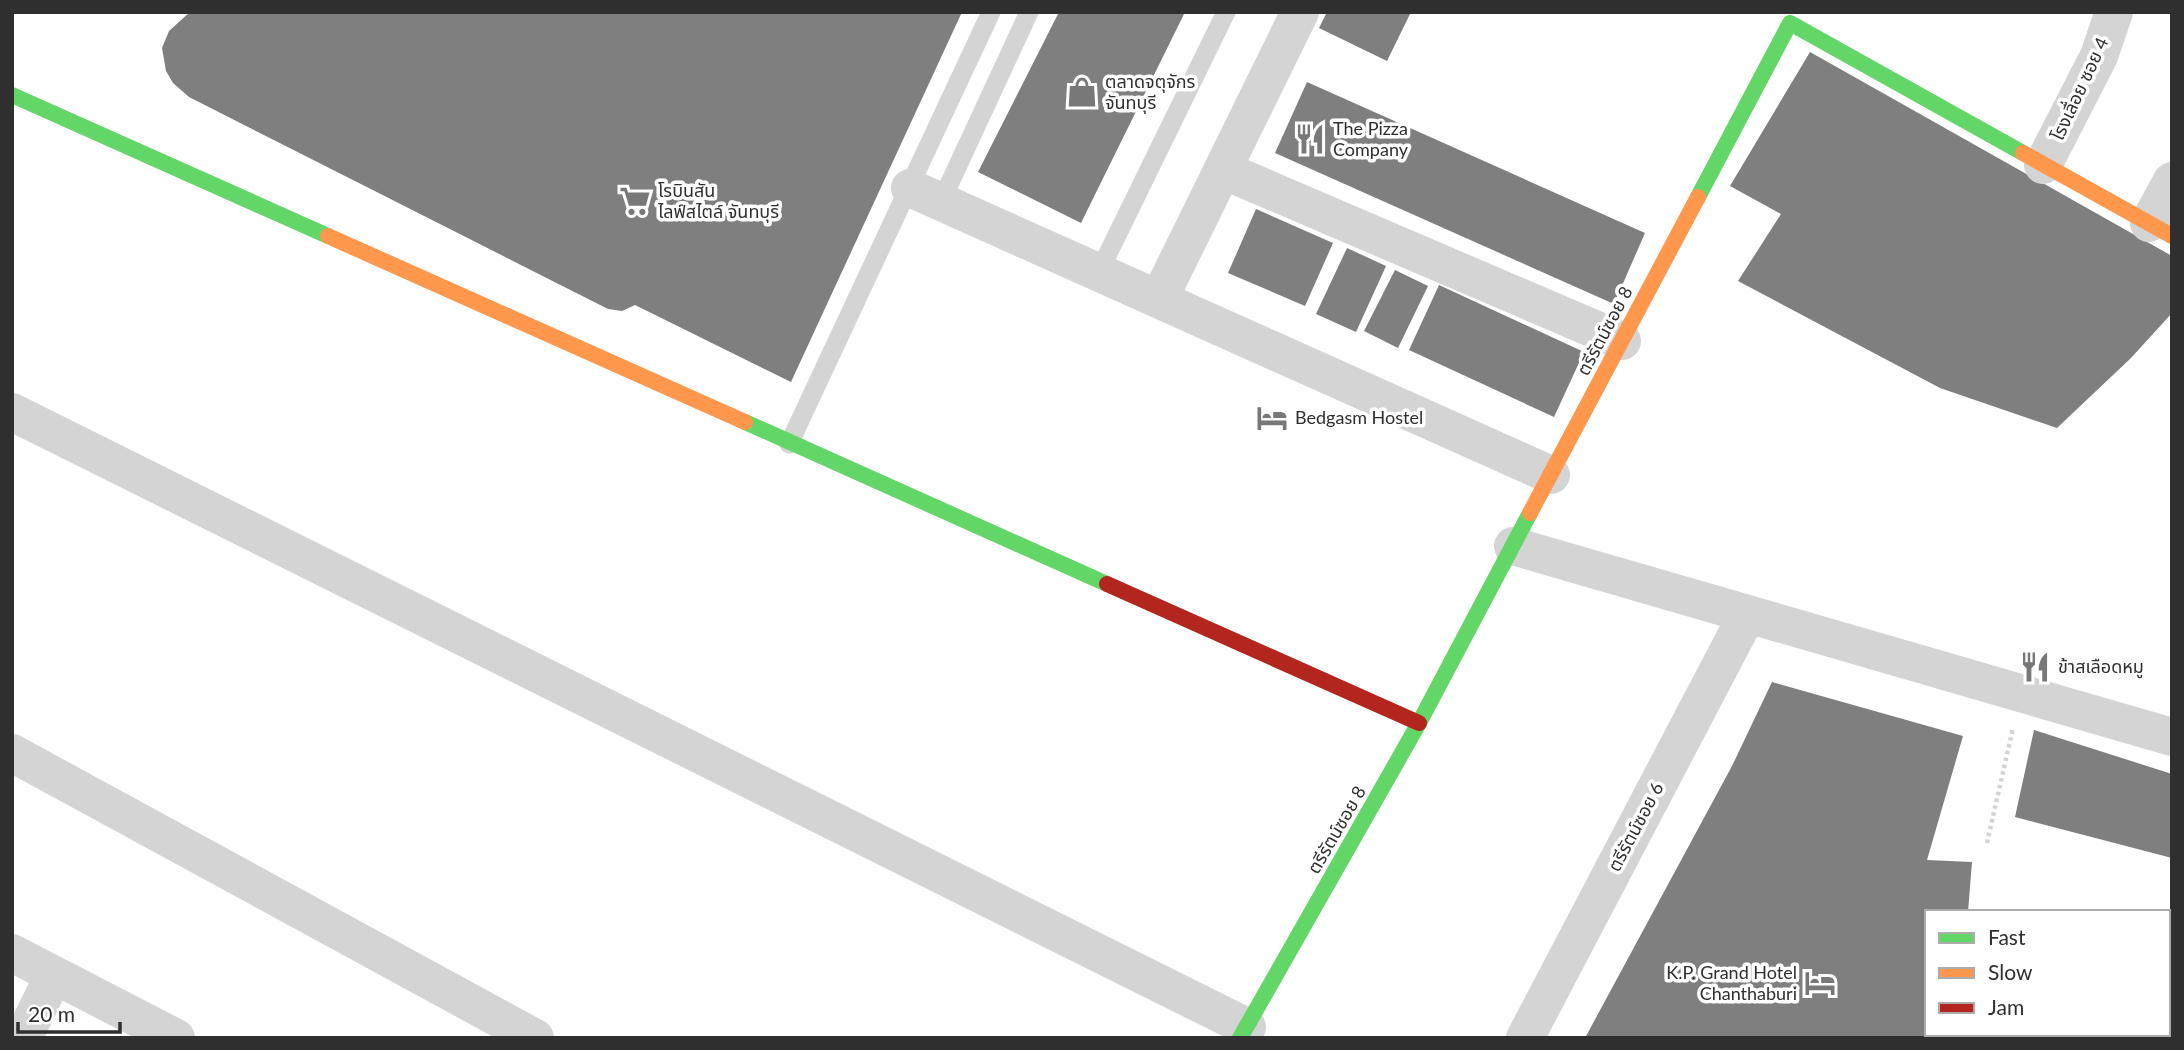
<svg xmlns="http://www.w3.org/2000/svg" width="2184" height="1050" font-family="Lato,'Noto Sans Thai',sans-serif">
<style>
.building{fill:#7f7f7f}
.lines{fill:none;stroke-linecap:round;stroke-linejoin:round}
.path{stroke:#d4d4d4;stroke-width:4.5;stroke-dasharray:3.5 3.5;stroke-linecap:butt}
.lane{stroke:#d4d4d4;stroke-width:19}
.street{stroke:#d4d4d4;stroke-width:38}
.fast{stroke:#63d668;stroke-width:16}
.slow{stroke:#ff974d;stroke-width:16}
.jam{stroke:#b3261e;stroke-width:16}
.labels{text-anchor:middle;stroke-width:7;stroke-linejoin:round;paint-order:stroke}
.poi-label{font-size:18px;fill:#2f2f2f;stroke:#fff;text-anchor:start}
.street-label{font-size:18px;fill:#2f2f2f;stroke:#fff}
</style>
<rect width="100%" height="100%" fill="#fff"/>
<!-- building -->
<path class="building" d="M190 12H962L791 382 635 305 622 311 608 309 189 97 173 83 166 71 162 48 169 31Z
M1059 12H1185L1081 223 978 172Z
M1327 12H1411L1387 61 1319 28Z
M1810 52 2172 256V313L2131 358 2057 428 1940 388 1738 281 1781 214 1730 186Z
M1307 82 1645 233 1614 304 1275 153Z
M1256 209 1333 243 1305 306 1228 273Z
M1347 248 1386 266 1356 332 1316 314Z
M1395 270 1428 286 1398 348 1364 331Z
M1439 285 1584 352 1554 417 1409 350Z
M1772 682 1963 736 1927 860 1972 862 1968 912H1927V1034H1960V1038H1585L1732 766Z
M2034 730 2172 774V858L2015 817Z"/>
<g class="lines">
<!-- path -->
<path class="path" d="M1987 843 2013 728"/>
<!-- lane -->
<path class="lane" d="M941 202 1029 12
M1099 272 1226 12
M789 444 991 12"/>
<!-- street -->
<path class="street" d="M2043 165 2099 56 2114 12
M1223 170 1622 341
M910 188 1551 475
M2149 223 2172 181
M1159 299 1300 12
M12 412 1247 1027
M1513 546 2172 737
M12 753 535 1038
M12 953 176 1038
M23 1038 54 975
M1525 1038 1747 615"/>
<!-- fast -->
<path class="fast" d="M12 95 328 236
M1698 197 1790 23 2023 153
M745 422 1107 584
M1240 1038 1419 723 1530 513"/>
<!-- slow -->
<path class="slow" d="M2023 153 2172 236
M328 236 745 422
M1530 513 1698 197"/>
<!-- jam -->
<path class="jam" d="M1107 584 1419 723"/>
</g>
<!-- icons -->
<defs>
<g id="shop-bare" transform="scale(2.415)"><path d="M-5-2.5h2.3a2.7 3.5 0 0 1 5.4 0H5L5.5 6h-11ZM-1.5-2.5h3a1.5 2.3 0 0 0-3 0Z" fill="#787878" stroke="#fff" stroke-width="2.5" paint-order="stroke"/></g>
<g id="restaurant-bare" transform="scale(2.415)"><path d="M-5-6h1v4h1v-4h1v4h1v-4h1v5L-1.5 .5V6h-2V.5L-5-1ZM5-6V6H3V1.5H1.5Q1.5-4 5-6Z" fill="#787878" stroke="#fff" stroke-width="2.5" paint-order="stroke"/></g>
<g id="supermarket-bare" transform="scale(2.415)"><path d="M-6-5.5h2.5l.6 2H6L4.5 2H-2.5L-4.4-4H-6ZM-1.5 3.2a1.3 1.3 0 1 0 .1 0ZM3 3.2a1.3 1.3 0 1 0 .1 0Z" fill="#787878" stroke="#fff" stroke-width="2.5" paint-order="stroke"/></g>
<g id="hotel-bare" transform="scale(2.415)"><path d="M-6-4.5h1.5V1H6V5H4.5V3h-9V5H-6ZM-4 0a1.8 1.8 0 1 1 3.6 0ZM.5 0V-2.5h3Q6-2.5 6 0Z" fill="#787878" stroke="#fff" stroke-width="2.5" paint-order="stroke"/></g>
</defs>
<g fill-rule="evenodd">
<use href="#shop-bare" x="1082" y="92"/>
<use href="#restaurant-bare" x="1310" y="139"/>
<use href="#supermarket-bare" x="635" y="201"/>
<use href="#hotel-bare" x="1272" y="418"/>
<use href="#restaurant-bare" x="2035" y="667"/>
<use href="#hotel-bare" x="1820" y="983"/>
</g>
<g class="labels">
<!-- poi labels -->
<g class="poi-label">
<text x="1105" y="88">ตลาดจตุจักร<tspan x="1105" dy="21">จันทบุรี</tspan></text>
<text x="1333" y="135">The Pizza<tspan x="1333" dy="21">Company</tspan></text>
<text x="658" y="197">โรบินสัน<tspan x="658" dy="21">ไลฟ์สไตล์ จันทบุรี</tspan></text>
<text x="1295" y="424">Bedgasm Hostel</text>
<text x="2058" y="673">ข้าสเลือดหมู</text>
<text x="1797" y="979" text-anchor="end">K.P. Grand Hotel<tspan x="1797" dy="21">Chanthaburi</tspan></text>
</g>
<!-- street labels -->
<g class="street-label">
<text transform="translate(2080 89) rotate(-65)" y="6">โรงเลื่อย ซอย 4</text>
<text transform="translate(1605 331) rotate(-62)" y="6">ตรีรัตน์ซอย 8</text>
<text transform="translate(1636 827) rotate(-62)" y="6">ตรีรัตน์ซอย 6</text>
<text transform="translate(1337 830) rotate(-60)" y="6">ตรีรัตน์ซอย 8</text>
</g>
</g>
<!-- border -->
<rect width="2184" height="1050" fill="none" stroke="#2f2f2f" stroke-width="28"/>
<!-- legend -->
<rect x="1925" y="910" width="245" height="126" fill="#ffffff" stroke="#acacac" stroke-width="2"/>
<rect x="1939" y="933" width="35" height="10" fill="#63d668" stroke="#acacac" stroke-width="2"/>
<text x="1988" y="945" font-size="21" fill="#2f2f2f">Fast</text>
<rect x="1939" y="968" width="35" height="10" fill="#ff974d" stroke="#acacac" stroke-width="2"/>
<text x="1988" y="980" font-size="21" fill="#2f2f2f">Slow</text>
<rect x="1939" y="1003" width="35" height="10" fill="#b3261e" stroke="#acacac" stroke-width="2"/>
<text x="1988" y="1015" font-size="21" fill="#2f2f2f">Jam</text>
<!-- scale -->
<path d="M18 1022v10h102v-10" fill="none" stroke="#2f2f2f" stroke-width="3.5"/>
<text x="28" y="1022" font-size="21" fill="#2f2f2f" stroke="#ffffff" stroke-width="5" paint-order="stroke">20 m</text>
</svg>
